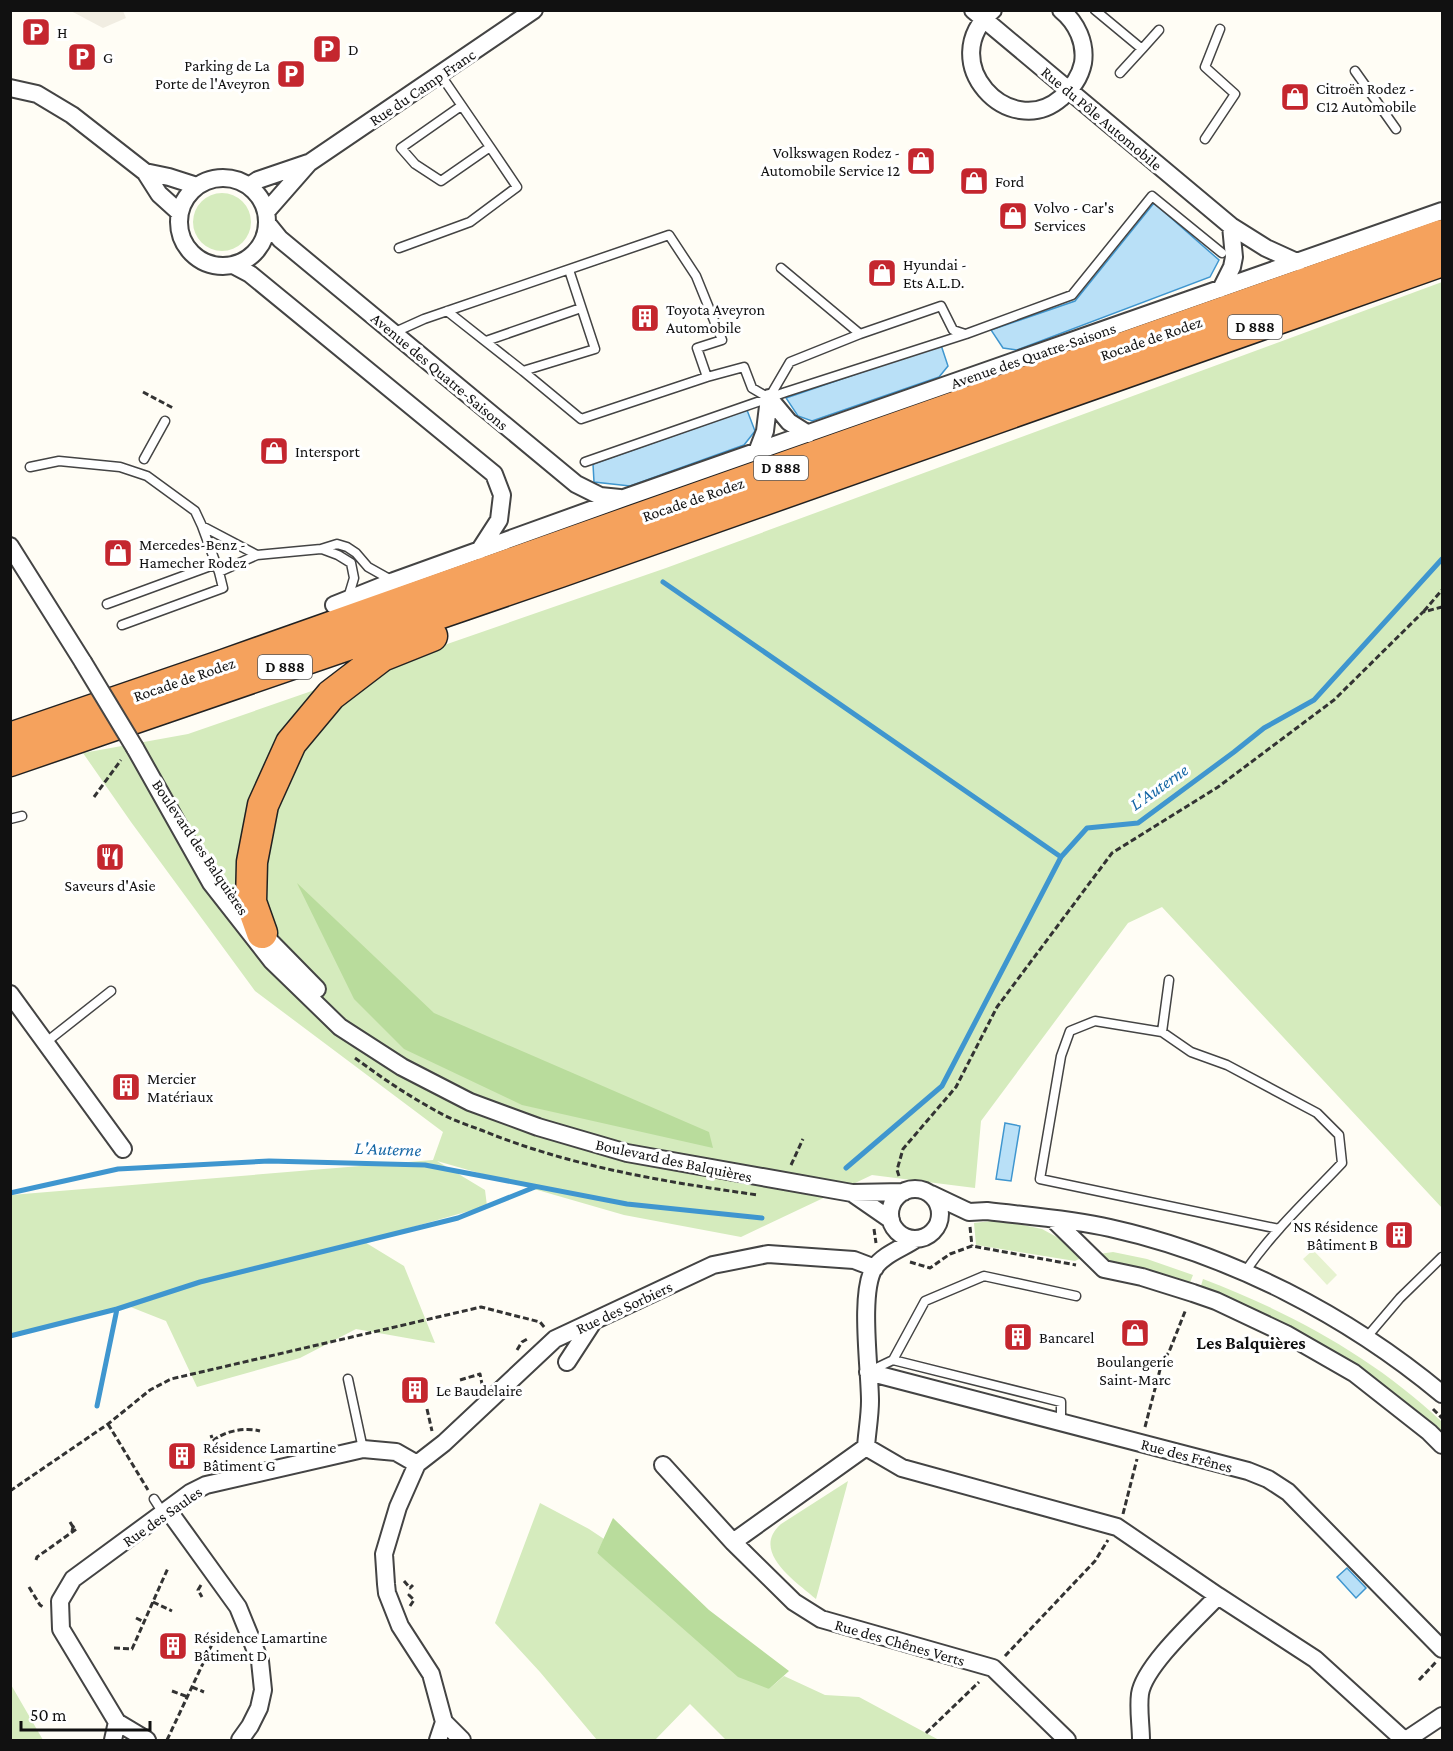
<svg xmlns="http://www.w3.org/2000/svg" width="1453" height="1751" font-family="'Crimson Pro',serif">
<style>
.green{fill:#d5ebbd}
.forest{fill:#b9dc9c}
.pitch{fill:#e6f2cf}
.plaza{fill:#f1ede2}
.water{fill:#b9e0f7;stroke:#3f96cf;stroke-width:1.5}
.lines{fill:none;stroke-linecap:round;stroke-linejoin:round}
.stream{stroke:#3f96cf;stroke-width:5}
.lane-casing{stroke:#444;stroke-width:11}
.street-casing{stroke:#444;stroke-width:20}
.highway-casing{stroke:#222;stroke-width:33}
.path{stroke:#333;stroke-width:3;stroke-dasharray:6 3;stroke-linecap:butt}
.lane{stroke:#fff;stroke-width:8}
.street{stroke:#fff;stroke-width:16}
.highway{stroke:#f5a25d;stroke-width:30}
.street-bridge-casing{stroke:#444;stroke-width:20;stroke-linecap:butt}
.street-bridge{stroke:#fff;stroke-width:16}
.labels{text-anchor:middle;stroke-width:6;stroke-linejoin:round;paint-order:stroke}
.shield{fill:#fff;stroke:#585858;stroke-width:1.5}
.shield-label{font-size:15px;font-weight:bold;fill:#111}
.poi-label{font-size:16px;fill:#111;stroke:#fff;text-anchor:start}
.street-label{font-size:16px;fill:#111;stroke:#fff}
.water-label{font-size:18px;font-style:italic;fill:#1768a6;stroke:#fff}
.neighbourhood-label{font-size:18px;font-weight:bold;fill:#111;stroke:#fff}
</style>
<rect width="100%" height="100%" fill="#fffdf5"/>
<!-- green -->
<path class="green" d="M193 222a29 29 0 1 1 58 0a29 29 0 1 1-58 0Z
M1442 282V1208L1162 907 1128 923 981 1121 975 1188 872 1175 741 1237 624 1215 437 1161 485 1190 487 1206 363 1241 404 1266 435 1343 356 1329 300 1358 197 1387 166 1321 128 1306 11 1338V1195L433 1160 443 1132 255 991 131 822 83 753 188 734 666 568Z
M1000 1220 1042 1229 1066 1242 1083 1257 1075 1261 976 1245 974 1223Z
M1113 1252 1147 1259 1193 1275 1189 1285 1155 1272 1107 1260 1099 1254Z
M1203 1279C1290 1312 1375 1358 1442 1422V1434L1200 1289Z
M848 1481 846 1489 816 1599C795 1581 750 1551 781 1524Z
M540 1503 589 1529 604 1539 597 1553 769 1689 784 1676 825 1695 859 1697 939 1740H726L690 1704 655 1740H597L540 1672 495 1623Z
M10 1683 43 1740H11Z"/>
<!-- forest -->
<path class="forest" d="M297 883 434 1013 709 1132 713 1148 522 1105 404 1049 354 999Z
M613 1518 709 1610 789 1671 769 1689 738 1677 597 1553Z"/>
<!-- pitch -->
<path class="pitch" d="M1313 1250 1337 1275 1327 1285 1303 1259Z"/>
<!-- plaza -->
<path class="plaza" d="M71 11H123L126 18 103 28Z"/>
<!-- water -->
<path class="water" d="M1154 203 1219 260 1210 277 1017 350 1003 348 991 330 1075 301Z
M941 345 948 366 939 377 812 421 798 416 786 398Z
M747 410 755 431 744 445 630 486 594 482 593 464Z
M1005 1123 1020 1126 1011 1181 996 1179Z
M1347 1568 1366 1588 1356 1598 1337 1577Z"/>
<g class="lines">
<!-- stream -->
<path class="stream" d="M663 582 1061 857
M846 1168 942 1086 1061 857 1087 828 1138 823 1234 752 1264 728 1314 700 1442 559
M10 1193 118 1169 269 1161 425 1165 627 1204 762 1218
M10 1336 117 1309
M97 1406 117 1309 200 1282 458 1218 535 1187"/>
<!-- lane casing -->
<g class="lane-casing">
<path id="lane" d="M1095 10 1142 49 1159 30
M1355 71 1396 129
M1120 73 1142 49
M440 74 490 147 441 181 415 164 401 148 461 106
M1205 139 1235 94 1205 67 1220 29
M399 248 470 222 517 187 490 147
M781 268 860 334 941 306 953 330 965 334
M447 311 523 371 595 349 569 270
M393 333 424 319 669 235 696 276 722 340 697 348 707 377 581 419 523 371
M486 341 581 308
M707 377 744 367 752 388 769 398 790 362 860 334
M144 459 165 421
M585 462 786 392 966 334 1072 295 1152 196 1222 253
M30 467 59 461 120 467 147 476 195 511 202 526
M322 549 338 555 351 563 354 578 348 598
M257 555 202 526 219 572 257 555 321 549 337 544 347 547 356 553 368 567 393 581
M107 604 216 564
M122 625 223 588 219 572
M10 819 22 816
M1162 1032 1169 980
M45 1043 111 991
M1245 1272C1272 1232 1308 1199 1342 1163L1339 1135 1317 1113 1227 1065 1191 1052 1162 1032 1095 1021 1070 1031 1061 1056 1040 1179 1279 1229
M1366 1338 1400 1298 1442 1257
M893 1360 1061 1402V1422
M872 1370 893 1360 925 1301 984 1276 1076 1296
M348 1379 363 1449
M154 1499 163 1513"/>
</g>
<!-- street casing -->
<g class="street-casing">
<path id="street" d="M973 10 1231 226 1266 248 1299 263
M993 10C933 62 1010 142 1061 98 1072 88 1080 78 1083 63 1086 43 1077 23 1061 10
M10 88 37 94 72 115 145 172 159 194 180 213
M145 172 169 177 197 186
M179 222a44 44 0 1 1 88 0a44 44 0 1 1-88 0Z
M249 186 258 180 308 163
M266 212 309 163 534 10
M267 223 280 239 576 484 600 496 620 498
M233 265 250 274 494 474 502 495 499 520 479 551
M1221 289 1232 267 1234 257 1231 226
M757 452 765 431 769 398 789 422 808 434
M10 546 83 662
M334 605 394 581 624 498 1442 211
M135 748 211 883 272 961 340 1027 402 1067 470 1102 538 1127 627 1153 852 1193 904 1192
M262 933 317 989
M10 994 123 1149
M890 1214a25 25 0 1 1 50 0a25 25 0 1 1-50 0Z
M852 1193 891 1220
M931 1194 969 1212 987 1211C1028 1216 1070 1219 1110 1228 1231 1255 1347 1315 1442 1394
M1053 1219 1104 1269 1142 1277 1193 1293 1216 1301 1286 1334 1354 1373 1429 1432 1442 1445
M567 1362 593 1322
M868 1372 1248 1471 1268 1479 1288 1492 1442 1649
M866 1447 902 1468 1117 1527 1218 1596 1315 1659 1404 1740
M663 1465 733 1542 794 1602 821 1619 993 1668 1067 1740
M168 1510 238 1607 260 1661 263 1690 259 1708 250 1726 240 1740
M733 1542 866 1447C867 1432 870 1416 870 1401 870 1370 859 1293 874 1268 884 1254 903 1248 916 1239
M444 1722 462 1740
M113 1740 117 1722
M147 1740 117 1722 61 1629 60 1601 73 1579 190 1493 206 1485 363 1449 396 1452 417 1464
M438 1740 444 1722 431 1674 400 1626 387 1593 386 1584 384 1554 398 1507 417 1464 444 1443 555 1339 713 1265 768 1254 854 1260 875 1268
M1141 1740C1141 1726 1138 1709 1140 1694 1144 1666 1197 1618 1218 1596
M1406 1740 1442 1716"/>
</g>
<!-- highway casing -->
<g class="highway-casing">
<path id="highway" d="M10 738 223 665 1442 235
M10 761 560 572 1442 261
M262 933 251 902 252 862 263 805 291 743 331 695 382 656 432 636"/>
</g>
<!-- path -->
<path class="path" d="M143 392 173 408
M1424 611 1442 590
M94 797 121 760
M355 1058C382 1078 410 1097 440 1113 454 1121 471 1126 486 1132 573 1167 666 1182 758 1195
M791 1165 803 1139
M899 1176 897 1170 903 1149 956 1087 997 1007 1112 853 1218 787 1334 700 1423 612 1442 607
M970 1227 972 1246
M874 1229 876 1243
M910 1262 930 1268 950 1254 972 1246 1076 1265
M517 1350 522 1342 529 1338
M460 1380 480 1374 482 1384
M427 1409 432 1431
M1433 1409 1442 1418
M108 1424 148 1490
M1145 1427 1162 1362 1169 1352 1186 1309
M211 1435 212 1438
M213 1441C224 1431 245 1427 260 1431
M10 1491 108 1424 150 1390 171 1379 481 1307 540 1322 545 1328
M1123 1514 1137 1459
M70 1522 73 1527
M72 1531 73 1527 76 1525
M36 1560 37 1557 78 1528
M404 1581 410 1588 413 1585
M201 1585 198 1590 202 1597
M29 1587 40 1605 43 1607
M153 1602 172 1611
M410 1606 414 1600 409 1595 412 1594
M136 1618 144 1622
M114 1648 132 1649 168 1568
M1005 1656 1095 1561 1108 1540
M1419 1680 1436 1662
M192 1687 204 1692
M172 1691 188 1697
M926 1733 979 1682
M167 1740 214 1640"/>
<!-- lane -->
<use href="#lane" class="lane"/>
<!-- street -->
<use href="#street" class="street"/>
<!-- highway -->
<use href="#highway" class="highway"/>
<!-- street-bridge casing -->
<g class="street-bridge-casing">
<path id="street-bridge" d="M83 662 135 748"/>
</g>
<!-- street-bridge -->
<use href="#street-bridge" class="street-bridge"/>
</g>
<!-- icons -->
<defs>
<g id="parking-square" transform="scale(1.5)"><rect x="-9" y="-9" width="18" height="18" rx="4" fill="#c4262e" stroke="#fff"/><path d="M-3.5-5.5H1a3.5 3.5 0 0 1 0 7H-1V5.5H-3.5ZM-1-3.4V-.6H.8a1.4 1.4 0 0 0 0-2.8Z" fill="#fff"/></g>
<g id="shop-square" transform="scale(1.5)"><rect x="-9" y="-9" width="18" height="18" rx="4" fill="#c4262e" stroke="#fff"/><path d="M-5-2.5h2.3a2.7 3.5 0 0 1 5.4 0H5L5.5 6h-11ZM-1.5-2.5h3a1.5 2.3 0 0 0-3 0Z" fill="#fff"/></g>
<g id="building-square" transform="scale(1.5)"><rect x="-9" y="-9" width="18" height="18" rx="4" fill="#c4262e" stroke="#fff"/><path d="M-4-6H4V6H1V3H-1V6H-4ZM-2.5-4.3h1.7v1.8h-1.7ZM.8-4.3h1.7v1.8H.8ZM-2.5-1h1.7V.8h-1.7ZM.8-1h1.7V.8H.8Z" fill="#fff"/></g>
<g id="restaurant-square" transform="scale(1.5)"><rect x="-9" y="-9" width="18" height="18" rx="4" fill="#c4262e" stroke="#fff"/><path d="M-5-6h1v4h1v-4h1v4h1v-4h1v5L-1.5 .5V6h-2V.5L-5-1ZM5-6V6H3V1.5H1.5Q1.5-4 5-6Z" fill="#fff"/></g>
</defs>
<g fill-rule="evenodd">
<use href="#parking-square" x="36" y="32"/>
<use href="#parking-square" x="327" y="49"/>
<use href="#parking-square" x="82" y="57"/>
<use href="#parking-square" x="291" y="74"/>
<use href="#shop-square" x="1295" y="97"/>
<use href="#shop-square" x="921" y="161"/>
<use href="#shop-square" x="974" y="181"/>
<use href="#shop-square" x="1013" y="216"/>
<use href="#shop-square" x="882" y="273"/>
<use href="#building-square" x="645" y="318"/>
<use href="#shop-square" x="274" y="451"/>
<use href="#shop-square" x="118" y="553"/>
<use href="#restaurant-square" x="110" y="857"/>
<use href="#building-square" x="126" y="1087"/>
<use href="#building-square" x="1399" y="1235"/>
<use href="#shop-square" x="1135" y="1333"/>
<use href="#building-square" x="1018" y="1337"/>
<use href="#building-square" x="415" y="1390"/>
<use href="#building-square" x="182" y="1456"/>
<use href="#building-square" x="173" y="1646"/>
</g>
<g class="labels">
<!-- shield labels -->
<g class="shield">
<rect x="1228" y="315" width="54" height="24" rx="4.5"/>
<rect x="754" y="456" width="54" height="24" rx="4.5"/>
<rect x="258" y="655" width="54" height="24" rx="4.5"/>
</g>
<g class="shield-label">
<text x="1255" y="332">D 888</text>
<text x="781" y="473">D 888</text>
<text x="285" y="672">D 888</text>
</g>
<!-- poi labels -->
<g class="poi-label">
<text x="57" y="38">H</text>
<text x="348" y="55">D</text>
<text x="103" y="63">G</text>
<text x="270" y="71" text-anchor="end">Parking de La<tspan x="270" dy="18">Porte de l'Aveyron</tspan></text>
<text x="1316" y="94">Citroën Rodez -<tspan x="1316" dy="18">C12 Automobile</tspan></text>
<text x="900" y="158" text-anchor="end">Volkswagen Rodez -<tspan x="900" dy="18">Automobile Service 12</tspan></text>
<text x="995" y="187">Ford</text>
<text x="1034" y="213">Volvo - Car's<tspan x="1034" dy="18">Services</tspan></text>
<text x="903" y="270">Hyundai -<tspan x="903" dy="18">Ets A.L.D.</tspan></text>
<text x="666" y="315">Toyota Aveyron<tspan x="666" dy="18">Automobile</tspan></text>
<text x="295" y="457">Intersport</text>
<text x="139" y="550">Mercedes-Benz -<tspan x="139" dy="18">Hamecher Rodez</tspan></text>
<text x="110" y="891" text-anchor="middle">Saveurs d'Asie</text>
<text x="147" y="1084">Mercier<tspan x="147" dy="18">Matériaux</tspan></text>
<text x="1378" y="1232" text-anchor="end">NS Résidence<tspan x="1378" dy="18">Bâtiment B</tspan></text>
<text x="1039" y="1343">Bancarel</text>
<text x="1135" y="1367" text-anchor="middle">Boulangerie<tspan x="1135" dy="18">Saint-Marc</tspan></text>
<text x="436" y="1396">Le Baudelaire</text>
<text x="203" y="1453">Résidence Lamartine<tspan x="203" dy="18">Bâtiment G</tspan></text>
<text x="194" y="1643">Résidence Lamartine<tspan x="194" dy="18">Bâtiment D</tspan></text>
</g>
<!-- street labels -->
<g class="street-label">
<text transform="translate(422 87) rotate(-34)" y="6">Rue du Camp Franc</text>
<text transform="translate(1102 118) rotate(40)" y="6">Rue du Pôle Automobile</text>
<text transform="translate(1151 338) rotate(-19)" y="6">Rocade de Rodez</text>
<text transform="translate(1033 355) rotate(-19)" y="6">Avenue des Quatre-Saisons</text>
<text transform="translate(440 371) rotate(40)" y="6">Avenue des Quatre-Saisons</text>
<text transform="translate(693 499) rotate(-19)" y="6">Rocade de Rodez</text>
<text transform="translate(184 679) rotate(-19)" y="6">Rocade de Rodez</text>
<text transform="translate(201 847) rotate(56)" y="6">Boulevard des Balquières</text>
<text transform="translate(674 1160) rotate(12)" y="6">Boulevard des Balquières</text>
<text transform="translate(624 1307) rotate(-25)" y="6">Rue des Sorbiers</text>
<text transform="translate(1187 1455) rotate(15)" y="6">Rue des Frênes</text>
<text transform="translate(162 1516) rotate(-35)" y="6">Rue des Saules</text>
<text transform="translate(900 1642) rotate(16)" y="6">Rue des Chênes Verts</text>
</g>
<!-- water labels -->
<g class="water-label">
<text transform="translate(1159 787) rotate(-35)" y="6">L'Auterne</text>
<text transform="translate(388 1149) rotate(2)" y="6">L'Auterne</text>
</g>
<!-- neighbourhood labels -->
<g class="neighbourhood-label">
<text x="1251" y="1349">Les Balquières</text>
</g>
</g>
<!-- border -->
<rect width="1453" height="1751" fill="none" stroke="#111111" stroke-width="24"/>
<!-- scale -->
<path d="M21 1721v9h129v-9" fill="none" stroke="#111111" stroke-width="3"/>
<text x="30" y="1721" font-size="18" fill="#111111" stroke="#ffffff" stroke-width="4.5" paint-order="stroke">50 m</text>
</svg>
